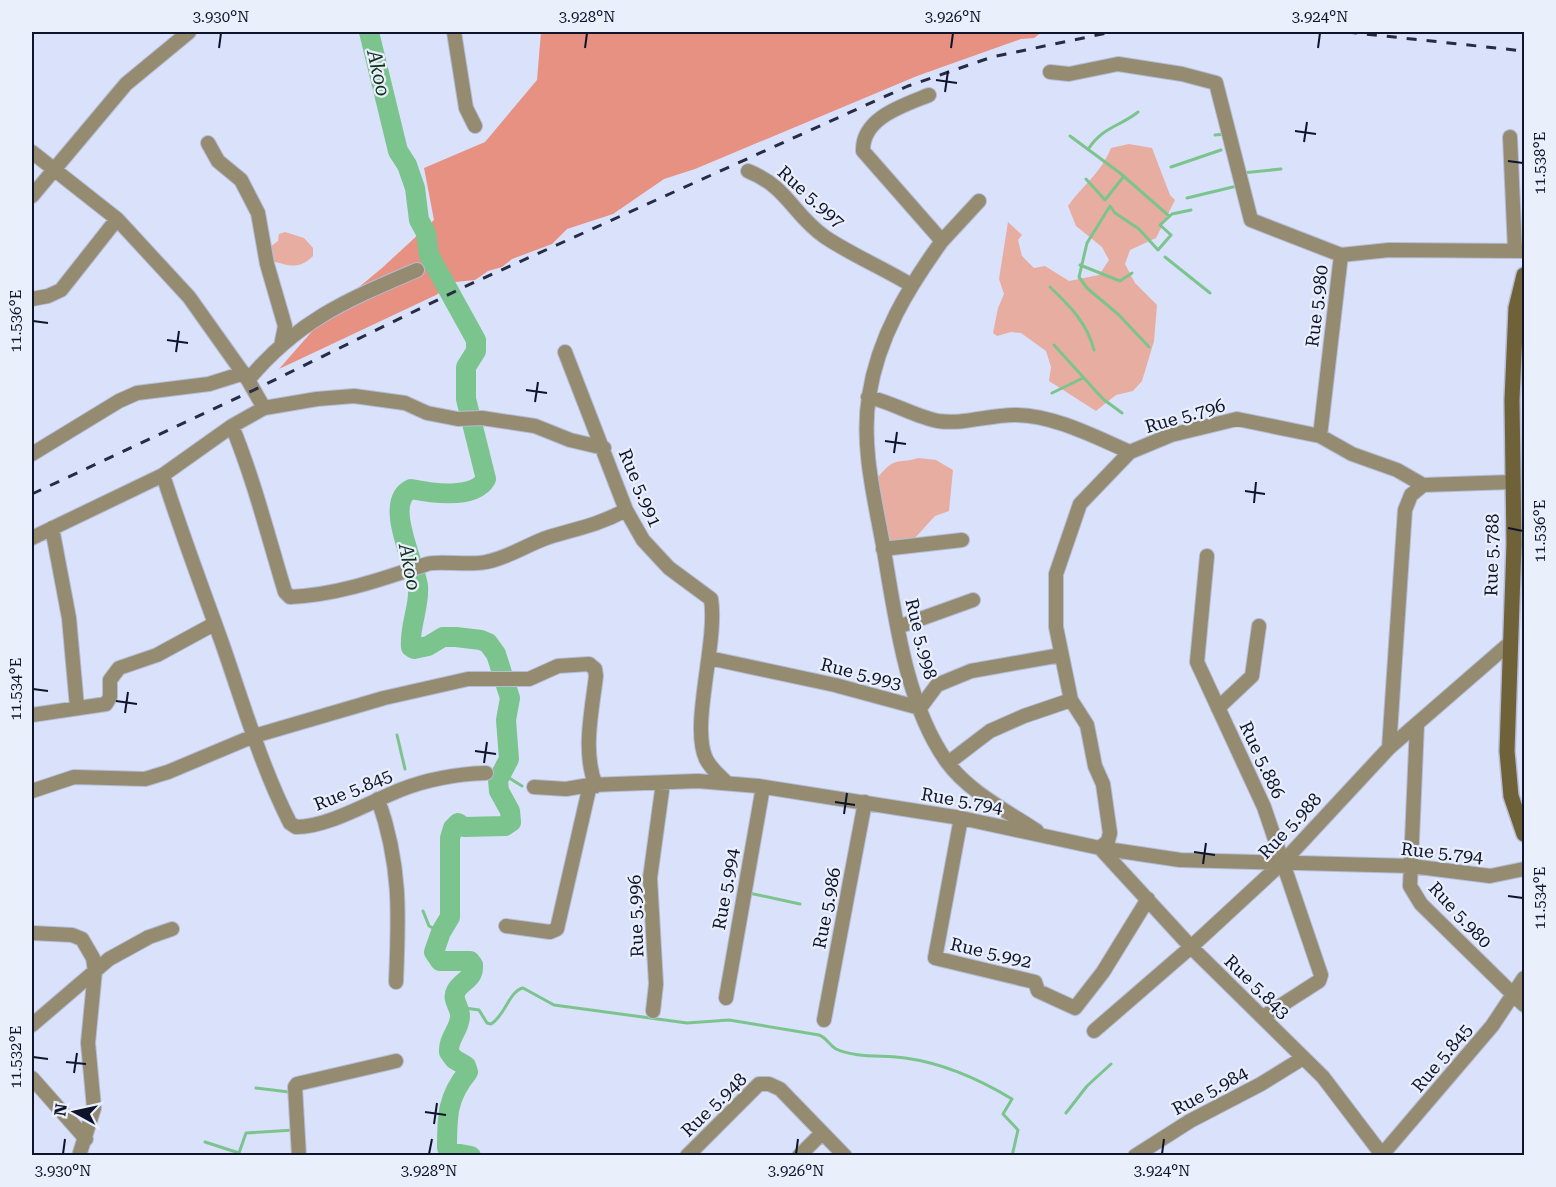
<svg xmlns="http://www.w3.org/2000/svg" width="1556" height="1187" font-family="'Roboto Serif',serif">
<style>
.green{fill:#e7ada1}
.forest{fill:#e69181}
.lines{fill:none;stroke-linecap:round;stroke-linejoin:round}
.stream{stroke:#7cc48e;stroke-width:3}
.river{stroke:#7cc48e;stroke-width:20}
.street-casing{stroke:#b5bcd5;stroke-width:16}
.secondary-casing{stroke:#b5bcd5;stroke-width:18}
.street{stroke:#948b70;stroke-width:14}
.secondary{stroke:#6f6138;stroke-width:15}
.rail{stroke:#272c43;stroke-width:3;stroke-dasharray:10 10;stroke-linecap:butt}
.ticks{fill:none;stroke:#0f142a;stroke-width:2}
.labels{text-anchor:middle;stroke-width:4.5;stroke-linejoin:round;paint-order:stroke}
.street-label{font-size:18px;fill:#0f142a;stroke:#eaeffc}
.water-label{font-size:20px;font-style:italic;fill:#11311b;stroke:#eaeffc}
.neatline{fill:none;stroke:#0f142a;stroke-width:2}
.ticks-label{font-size:15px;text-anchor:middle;fill:#0f142a}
</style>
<rect width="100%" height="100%" fill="#d9e1fb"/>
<!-- green -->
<path class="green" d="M1129 144 1152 148 1170 195 1175 200 1156 238 1130 250 1125 264 1135 283 1157 305 1154 341 1142 381 1133 391 1116 395 1096 411 1049 381 1051 367 1046 351 1021 333 1011 332 997 336 993 333 998 308 1004 294 999 279 1008 222 1022 235 1018 240 1022 256 1034 268 1045 266 1069 281 1099 275 1109 260 1102 247 1076 226 1068 206C1083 185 1101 173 1111 148Z
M285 232 304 238 313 248V256C297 272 287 264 267 260L266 250 278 241 279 234Z
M918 458 936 460 953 470 949 511 935 516 913 540 888 542 878 477C897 455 895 465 918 458Z"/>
<!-- forest -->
<path class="forest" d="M541 32H1042L1034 38 1021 39 917 76 695 169 664 179 613 214 567 229 552 244 512 259 502 267 488 271 475 280 455 282 436 295 279 369 329 312 382 268 434 220 424 168 485 142 537 80Z"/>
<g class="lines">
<!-- stream -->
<path class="stream" d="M1215 135 1226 134
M1070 136 1120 173 1169 216
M1089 148C1103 127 1119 127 1138 112
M1171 167 1221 150
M1242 173 1281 169
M1086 179 1105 200 1124 176
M1187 198 1237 186
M1165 257 1210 293
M1080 265 1120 281 1132 273
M1050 287C1070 306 1087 323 1094 350
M1054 345 1103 399 1122 413
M1149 347 1119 315 1087 288 1079 277 1087 243 1110 206 1115 213 1139 229 1158 250 1171 235 1160 225 1172 214 1191 210
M1052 393 1083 378
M397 735 405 769
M501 773 522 786
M749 893 800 904
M423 911 429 926 441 932
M458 1007 479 1010 487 1023 491 1024C505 1016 509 991 523 988L554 1005 687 1023 729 1020 819 1035C827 1038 829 1045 836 1049 855 1058 884 1055 905 1058 942 1063 979 1079 1012 1099L1003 1114 1018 1130 1012 1156
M256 1088 289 1092
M1066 1113 1087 1086 1111 1064
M205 1142 239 1153 246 1133 294 1130"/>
<!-- river -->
<path class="river" d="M369 32 398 151 407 165 415 188 419 220 426 233 429 255 476 340V351L466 367V399L486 479C474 500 431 493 411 489 383 502 415 563 418 586 420 606 409 627 411 647L414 649 428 646 443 637H456L481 640 488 643 496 654 510 698 506 720 509 759 498 780 499 791 510 811 511 822 505 826 464 827 458 823 453 828 450 838V917L441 932 434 952 440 961H470L473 965C474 980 462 980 456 991 451 1000 461 1008 460 1017 459 1031 448 1038 449 1052L454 1059 466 1066 468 1072C447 1097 447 1117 447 1148L450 1152 471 1156"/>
<!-- street casing -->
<g class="street-casing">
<path id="street" d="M454 32 466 108 475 126
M1050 72 1069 74 1118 64 1182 74 1216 83 1251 220 1341 255
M929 95C902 106 862 118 863 151L942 241C908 288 878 337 869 396 861 445 874 496 883 545 895 614 905 703 947 762 969 792 1007 811 1037 831
M1510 137 1515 250
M208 143 218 161 241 180 258 213 267 264 285 326 281 346
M32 152 117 219 189 297 248 380 264 408
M748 171C788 187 793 215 825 237 852 255 883 268 911 285
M32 196 126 84 189 32
M942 241 979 201
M32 299 48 296 61 290 117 219
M565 352 626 510 643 540 669 568 711 599C718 642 690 725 706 759 711 769 720 776 727 783
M248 380C298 320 347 300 417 270
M868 397C892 402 916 417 938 421 964 425 991 414 1017 415 1056 416 1095 437 1130 452
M232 426C254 480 268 536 285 592L290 597C338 595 382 579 427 564 438 560 468 566 486 562 508 558 528 544 549 537 579 528 598 525 626 510
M1320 436 1341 255 1389 250 1524 251
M32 454 119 401 137 393 209 384 244 373
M163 475C181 532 202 587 222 643 243 703 261 766 290 823L296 827C328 827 370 802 400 790 428 779 456 774 486 773
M52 528 69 618 77 707
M32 538 163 475 232 426 264 408 317 399 354 396 405 403 427 413 458 419 482 418 535 426 570 440 604 448
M883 549 962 540
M1207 556 1197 662 1264 807 1321 975 1319 981 1263 1017
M898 627 973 600
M709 658 835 685 920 708 937 685 971 671 1061 655
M1218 708 1252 676 1259 626
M32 715 106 704 110 697V680L119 668 157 655 214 624
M1417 724 1410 886 1421 904 1524 1005
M1389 748 1405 510 1411 495 1423 485
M948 763 990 731 1024 716 1071 700
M534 787 566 789 590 785
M32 791 74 777 145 779 168 772 254 736 384 698 468 679H529L558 666 589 664 595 669 596 676C592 711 582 752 596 786
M378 799C401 865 399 913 396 982
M961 818 935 958 1035 982 1038 991 1075 1008 1103 972 1148 899
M506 926 550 932 557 929 590 785 698 781 758 786 961 818 1100 848 1180 860 1411 866 1490 876 1524 869
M32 933 72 935 82 939 93 958 95 971 88 1043 94 1108 79 1156
M726 998 763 787
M653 1011 656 984 650 878 663 783
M824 1020 865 802
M32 1025 109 959 149 937 172 929
M1094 1031 1191 947 1284 861 1389 748 1511 642
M32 1078 86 1139
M299 1156 295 1087 297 1084 396 1061
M687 1156 759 1084H769L780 1089 845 1156
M799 1156 822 1133
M1135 1156 1190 1121 1261 1084 1303 1058
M1381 1156 1492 1026 1524 978
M1383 1156 1323 1077 1191 947 1100 848 1108 841 1110 833 1103 784 1095 766 1087 725 1071 700 1056 627V574L1080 504 1130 452 1171 435 1237 419 1320 436 1352 454 1397 470 1423 485 1512 482"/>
</g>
<!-- secondary casing -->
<g class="secondary-casing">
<path id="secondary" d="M1524 275 1516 308 1512 400 1514 544 1507 751 1511 796 1524 834"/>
</g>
<!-- street -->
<use href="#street" class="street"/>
<!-- secondary -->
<use href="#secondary" class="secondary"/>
<!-- rail -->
<path class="rail" d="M1347 32 1524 51
M32 494 254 390 464 287 908 86 992 57 1112 32"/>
</g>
<!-- ticks -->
<path class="ticks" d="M219 48 221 33M585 48 587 33M951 48 953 33M1318 48 1320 33M936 80 957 83M945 92 948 71M1295 131 1316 134M1304 142 1307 122M1508 161 1523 163M33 321 48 323M167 340 188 343M176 352 179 331M526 390 547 393M535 402 538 382M885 441 906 444M894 453 897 432M1245 491 1265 494M1254 503 1256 482M1508 528 1523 531M33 689 48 691M116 701 137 704M125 713 128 692M475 751 496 754M484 763 487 742M835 802 855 805M844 814 847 793M1194 852 1215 855M1203 864 1206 843M1508 896 1523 898M33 1057 48 1059M66 1062 86 1064M74 1073 77 1053M425 1112 446 1115M434 1124 437 1103M63 1154 65 1139M429 1154 432 1139M796 1154 798 1139M1162 1154 1164 1139"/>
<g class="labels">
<!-- street labels -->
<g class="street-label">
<text transform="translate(811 197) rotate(42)" y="6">Rue 5.997</text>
<text transform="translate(1317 306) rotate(-83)" y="6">Rue 5.980</text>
<text transform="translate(1185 416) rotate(-16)" y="6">Rue 5.796</text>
<text transform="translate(640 488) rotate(67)" y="6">Rue 5.991</text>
<text transform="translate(1492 555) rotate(-89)" y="6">Rue 5.788</text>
<text transform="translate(921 639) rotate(76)" y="6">Rue 5.998</text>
<text transform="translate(861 674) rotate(14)" y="6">Rue 5.993</text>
<text transform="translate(1262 760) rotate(65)" y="6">Rue 5.886</text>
<text transform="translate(353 790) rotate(-22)" y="6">Rue 5.845</text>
<text transform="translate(962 801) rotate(10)" y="6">Rue 5.794</text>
<text transform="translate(1290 826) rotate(-47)" y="6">Rue 5.988</text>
<text transform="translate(1442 853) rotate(6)" y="6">Rue 5.794</text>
<text transform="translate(726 889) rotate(-80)" y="6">Rue 5.994</text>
<text transform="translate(827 908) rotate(-79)" y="6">Rue 5.986</text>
<text transform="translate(1460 915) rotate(47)" y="6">Rue 5.980</text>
<text transform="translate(636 916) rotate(-92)" y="6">Rue 5.996</text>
<text transform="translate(991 953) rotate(13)" y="6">Rue 5.992</text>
<text transform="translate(1257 987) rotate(44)" y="6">Rue 5.843</text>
<text transform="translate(1442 1058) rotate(-50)" y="6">Rue 5.845</text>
<text transform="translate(1210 1091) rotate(-28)" y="6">Rue 5.984</text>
<text transform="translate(714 1105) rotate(-44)" y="6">Rue 5.948</text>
</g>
<!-- water labels -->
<g class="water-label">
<text transform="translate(379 73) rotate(77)" y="7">Akoo</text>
<text transform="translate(410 567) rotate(79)" y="7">Akoo</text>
</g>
</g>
<!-- border -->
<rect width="1556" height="1187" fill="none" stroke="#eaeffc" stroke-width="66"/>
<!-- north arrow -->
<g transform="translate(75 1112) rotate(278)" stroke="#eaeffc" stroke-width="4.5" paint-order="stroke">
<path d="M0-4.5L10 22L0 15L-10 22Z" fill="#0f142a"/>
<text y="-9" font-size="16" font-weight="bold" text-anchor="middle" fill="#0f142a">N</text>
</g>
<rect x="33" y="33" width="1490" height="1121" class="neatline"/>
<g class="ticks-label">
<text x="221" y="22">3.930°N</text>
<text x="587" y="22">3.928°N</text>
<text x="953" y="22">3.926°N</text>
<text x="1320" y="22">3.924°N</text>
<text transform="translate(1540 163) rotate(-90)" y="5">11.538°E</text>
<text transform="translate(16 321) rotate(-90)" y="5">11.536°E</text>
<text transform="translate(1540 531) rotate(-90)" y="5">11.536°E</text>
<text transform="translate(16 689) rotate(-90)" y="5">11.534°E</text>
<text transform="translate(1540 898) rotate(-90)" y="5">11.534°E</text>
<text transform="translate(16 1057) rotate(-90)" y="5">11.532°E</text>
<text x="63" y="1176">3.930°N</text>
<text x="429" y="1176">3.928°N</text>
<text x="796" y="1176">3.926°N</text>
<text x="1162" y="1176">3.924°N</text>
</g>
</svg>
